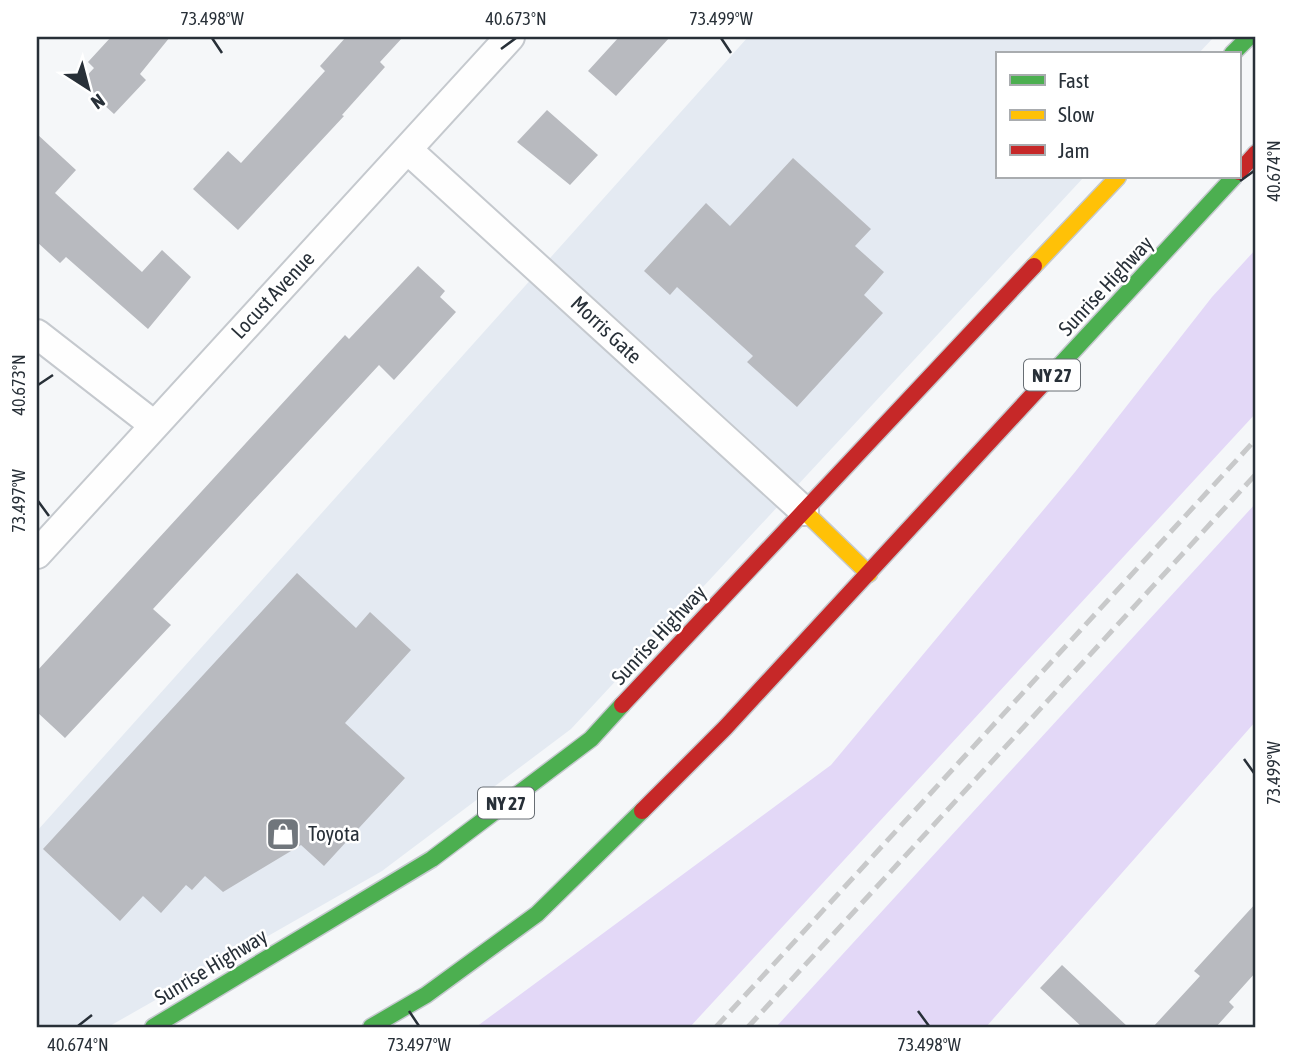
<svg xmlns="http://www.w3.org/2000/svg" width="1293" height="1064" font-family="'Asap Condensed',sans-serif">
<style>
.built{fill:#e4eaf2}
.green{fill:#e3d8f7}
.building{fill:#b8babf}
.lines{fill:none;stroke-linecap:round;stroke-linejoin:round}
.street-casing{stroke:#c5c9ce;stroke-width:32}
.fast-casing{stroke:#c5c9ce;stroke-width:19}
.slow-casing{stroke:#c5c9ce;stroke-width:19}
.jam-casing{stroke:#c5c9ce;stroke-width:19}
.street{stroke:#fefefe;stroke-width:28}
.fast{stroke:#4caf50;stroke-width:16}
.slow{stroke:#ffc107;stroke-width:16}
.jam{stroke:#c62828;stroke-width:16}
.rail{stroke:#c8c9ca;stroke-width:5;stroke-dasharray:14 7;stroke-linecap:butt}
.ticks{fill:none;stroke:#283038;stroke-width:2.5}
.labels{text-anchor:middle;stroke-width:5;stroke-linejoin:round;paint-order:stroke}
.shield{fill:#fff;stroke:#686e74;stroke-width:2}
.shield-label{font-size:19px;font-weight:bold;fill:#283038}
.street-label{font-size:21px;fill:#283038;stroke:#fff}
.poi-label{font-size:21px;fill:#283038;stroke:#fff;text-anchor:start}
.neatline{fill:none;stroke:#283038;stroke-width:2.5}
.ticks-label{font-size:18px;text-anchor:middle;fill:#283038}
</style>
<rect width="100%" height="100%" fill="#f5f7f9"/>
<!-- built -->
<path class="built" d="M748 37H1214L1198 54H997V177H1084L571 729 382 871 108 1027H37V831Z"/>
<!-- green -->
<path class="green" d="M1256 249V413L690 1027H476L831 765 1075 472 1212 297Z
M1256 503V721L986 1027H776Z"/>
<!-- building -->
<path class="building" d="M111 37H170L140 74 146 80 114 114 80 83 94 68 88 62Z
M346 37H403L380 62 385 67 342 115 344 116 238 230 193 189 228 151 241 163 325 71 320 66Z
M619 37H670L616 96 588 71Z
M547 110 598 155 570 185 517 142Z
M37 134 76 170 55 193 142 272 162 250 191 277 148 329 66 257 60 263 37 242Z
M793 158 871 229 855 246 884 272 864 295 883 313 797 407 747 362 753 356 677 287 670 295 644 271 706 203 730 226Z
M418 266 445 291 440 297 456 312 394 380 379 365 153 609 171 625 65 738 37 712V671L345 335 349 339Z
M297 573 356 628 370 612 411 650 345 723 405 778 324 866 301 845 223 892 205 876 192 890 186 885 161 913 143 896 120 921 43 849Z
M1256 903V972L1229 1002 1234 1007 1216 1027H1153L1200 976 1194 971Z
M1062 965 1128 1027H1082L1040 988Z"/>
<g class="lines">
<!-- street casing -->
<g class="street-casing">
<path id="street" d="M408 150 804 511
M37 334 154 425
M37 554 510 37"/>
</g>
<!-- fast casing -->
<g class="fast-casing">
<path id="fast" d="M1232 54 1249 37
M1051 375 1234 177
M153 1027 432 859 591 739 622 705
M371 1027 426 995 537 914 642 811"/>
</g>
<!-- slow casing -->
<g class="slow-casing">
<path id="slow" d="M1034 266 1118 177
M804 511 869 574"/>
</g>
<!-- jam casing -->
<g class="jam-casing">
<path id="jam" d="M1239 172 1256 153
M622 705 1034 266
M642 811 725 728 1051 375"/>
</g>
<!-- street -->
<use href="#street" class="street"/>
<!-- fast -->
<use href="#fast" class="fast"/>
<!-- slow -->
<use href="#slow" class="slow"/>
<!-- jam -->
<use href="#jam" class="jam"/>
<!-- rail -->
<path class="rail" d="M716 1027 1256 439
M748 1027 1256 474"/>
</g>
<!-- ticks -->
<path class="ticks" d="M212 38 222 53M721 38 731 53M501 49 516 38M1240 181 1254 171M38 385 53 375M38 501 49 516M1244 759 1254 773M409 1011 419 1026M918 1011 929 1026M78 1026 92 1015"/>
<!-- icons -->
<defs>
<g id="shop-square" transform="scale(1.75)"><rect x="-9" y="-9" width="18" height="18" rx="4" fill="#70767c" stroke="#fff"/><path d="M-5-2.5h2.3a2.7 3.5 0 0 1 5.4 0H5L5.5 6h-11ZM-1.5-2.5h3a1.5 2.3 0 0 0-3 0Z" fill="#fff"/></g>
</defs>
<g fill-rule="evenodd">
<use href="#shop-square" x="283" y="834"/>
</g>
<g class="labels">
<!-- shield labels -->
<g class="shield">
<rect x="1024" y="359.5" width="56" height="31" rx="5"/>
<rect x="478" y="787.5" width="56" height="31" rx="5"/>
</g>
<g class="shield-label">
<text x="1052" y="382">NY 27</text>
<text x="506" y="810">NY 27</text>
</g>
<!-- street labels -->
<g class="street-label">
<text transform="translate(1106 286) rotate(-47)" y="7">Sunrise Highway</text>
<text transform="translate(273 295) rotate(-47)" y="7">Locust Avenue</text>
<text transform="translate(606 330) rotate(43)" y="7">Morris Gate</text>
<text transform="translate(659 635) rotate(-47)" y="7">Sunrise Highway</text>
<text transform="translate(211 967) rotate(-31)" y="7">Sunrise Highway</text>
</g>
<!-- poi labels -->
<g class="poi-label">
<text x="308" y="841">Toyota</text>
</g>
</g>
<!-- border -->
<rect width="1293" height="1064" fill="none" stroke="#ffffff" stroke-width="77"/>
<!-- legend -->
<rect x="996" y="52" width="245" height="126" fill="#ffffff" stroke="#a9acaf" stroke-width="2"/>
<rect x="1010" y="75" width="35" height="10" fill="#4caf50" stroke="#a9acaf" stroke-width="2"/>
<text x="1058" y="88" font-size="21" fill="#283038">Fast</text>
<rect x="1010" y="110" width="35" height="10" fill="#ffc107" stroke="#a9acaf" stroke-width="2"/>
<text x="1058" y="122" font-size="21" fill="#283038">Slow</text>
<rect x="1010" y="145" width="35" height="10" fill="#c62828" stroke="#a9acaf" stroke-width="2"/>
<text x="1058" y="158" font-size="21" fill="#283038">Jam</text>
<!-- north arrow -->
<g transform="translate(88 88) rotate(144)" stroke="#ffffff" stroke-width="5" paint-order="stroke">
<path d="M0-5L12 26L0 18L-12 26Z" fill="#283038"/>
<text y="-10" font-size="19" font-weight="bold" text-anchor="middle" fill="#283038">N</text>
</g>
<rect x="38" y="38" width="1216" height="988" class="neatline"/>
<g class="ticks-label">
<text x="212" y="25">73.498°W</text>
<text x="516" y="25">40.673°N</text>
<text x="721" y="25">73.499°W</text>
<text transform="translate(1274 171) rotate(-90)" y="6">40.674°N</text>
<text transform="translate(19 385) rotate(-90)" y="6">40.673°N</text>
<text transform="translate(19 501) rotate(-90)" y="6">73.497°W</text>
<text transform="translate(1274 773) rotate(-90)" y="6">73.499°W</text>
<text x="78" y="1051">40.674°N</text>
<text x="419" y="1051">73.497°W</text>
<text x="929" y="1051">73.498°W</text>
</g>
</svg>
